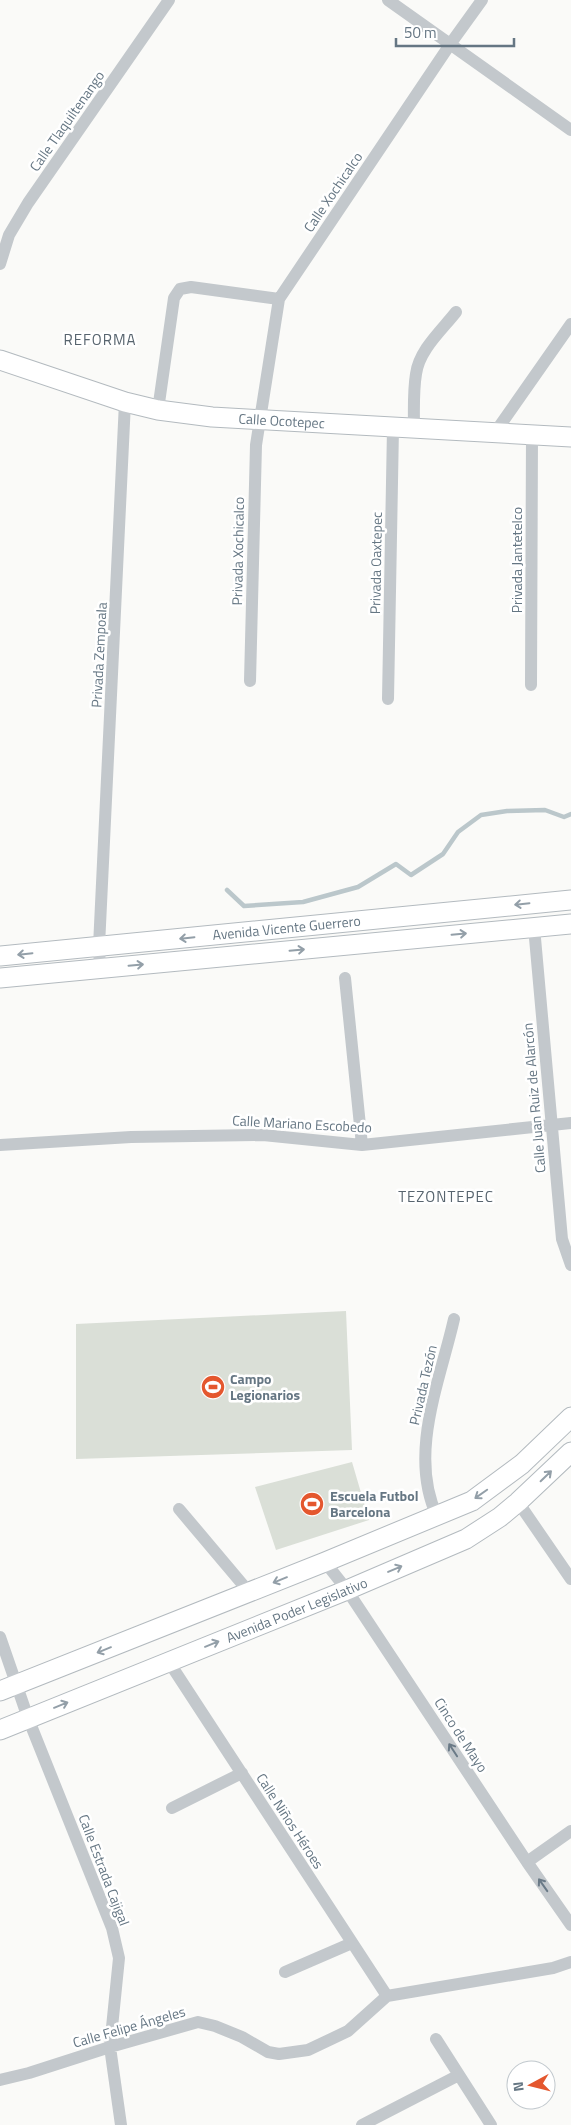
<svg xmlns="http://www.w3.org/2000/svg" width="571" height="2125" font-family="'Titillium Web',sans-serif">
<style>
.green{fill:#dadfd7}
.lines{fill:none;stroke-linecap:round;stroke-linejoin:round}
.stream{stroke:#bbc7cb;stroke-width:4.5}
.secondary-casing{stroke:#b3babf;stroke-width:21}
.street{stroke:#c3c8cc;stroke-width:12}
.secondary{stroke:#fff;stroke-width:19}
.oneway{stroke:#939fa8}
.oneway2{stroke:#6a7a87}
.labels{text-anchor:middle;stroke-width:5;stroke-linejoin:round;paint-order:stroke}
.street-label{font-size:14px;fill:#657683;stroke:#fff}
.poi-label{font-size:14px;font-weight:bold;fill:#657683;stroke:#fff;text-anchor:start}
.neighbourhood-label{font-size:15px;letter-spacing:1px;fill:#57646e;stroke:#fff}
</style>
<rect width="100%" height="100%" fill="#fafaf8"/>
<!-- green -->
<path class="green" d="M346 1311 352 1450 76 1459V1324Z
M352 1462 369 1520 276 1550 255 1487Z"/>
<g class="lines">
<!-- stream -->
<path class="stream" d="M227 890 244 906 303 902 358 887 396 864 411 875 443 854 458 832 481 815 507 811 545 810 564 817 571 814"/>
<!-- secondary casing -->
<g class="secondary-casing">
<g id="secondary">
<path id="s1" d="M0 360 125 402 158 410 212 417 571 437"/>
<path id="s2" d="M0 956 571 900"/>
<path d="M0 978 571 924"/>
<path d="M0 1691 325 1562 472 1501 522 1464 571 1417"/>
<path id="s3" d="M0 1730 347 1590 466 1539 500 1517 518 1502 571 1452"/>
</g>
</g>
<!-- street -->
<path class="street" d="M388 0 571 130
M0 264 9 235 28 203 169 0
M158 410 174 298 180 289 191 287 279 299
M414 429C414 411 413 392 416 374 419 350 442 330 456 312
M494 434 571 324
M250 681 256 445 279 299 451 43 482 0
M531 685 532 435
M388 699 393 428
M534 927 562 1239 571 1265
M100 969 99 946 125 402
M345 978 362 1145
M0 1145 131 1137 263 1135 362 1145 571 1123
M518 1502 571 1579
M179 1509 249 1592
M437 1516C408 1454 440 1381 454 1319
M325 1562 347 1590 527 1862 571 1925
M0 1637 28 1718 112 1928 119 1958 110 2047 121 2125
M169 1662 387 1996
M172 1808 242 1773
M527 1862 571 1831
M285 1972 352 1943
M436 2039 491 2125
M0 2080 29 2073 110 2047 198 2022 215 2026 242 2037 268 2052 279 2054 308 2050 348 2031 387 1996 553 1968 571 1962
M362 2125 459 2075"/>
<!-- secondary -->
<use href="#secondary" class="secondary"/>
</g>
<!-- one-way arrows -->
<defs><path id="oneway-shaft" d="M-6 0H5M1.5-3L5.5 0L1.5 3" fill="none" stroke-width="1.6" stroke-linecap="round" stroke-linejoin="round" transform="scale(1.25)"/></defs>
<g class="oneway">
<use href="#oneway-shaft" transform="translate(522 904) rotate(174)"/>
<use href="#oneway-shaft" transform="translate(459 934) rotate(-5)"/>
<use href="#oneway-shaft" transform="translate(187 938) rotate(174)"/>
<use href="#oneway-shaft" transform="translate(297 950) rotate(-5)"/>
<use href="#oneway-shaft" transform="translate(25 954) rotate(174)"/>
<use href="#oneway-shaft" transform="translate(136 965) rotate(-5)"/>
<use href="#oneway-shaft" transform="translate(546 1476) rotate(-44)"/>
<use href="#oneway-shaft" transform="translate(481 1494) rotate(145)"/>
<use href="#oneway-shaft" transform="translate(395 1569) rotate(-23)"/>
<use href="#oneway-shaft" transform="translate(280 1580) rotate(158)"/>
<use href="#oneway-shaft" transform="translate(212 1644) rotate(-22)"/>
<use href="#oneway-shaft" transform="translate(104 1650) rotate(158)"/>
<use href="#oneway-shaft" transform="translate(61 1705) rotate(-22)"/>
</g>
<g class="oneway2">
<use href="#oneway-shaft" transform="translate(453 1750) rotate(-123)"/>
<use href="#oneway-shaft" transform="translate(543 1885) rotate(-125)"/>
</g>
<!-- icons -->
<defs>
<g id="stadium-disc" transform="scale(1.25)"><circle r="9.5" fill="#e4572e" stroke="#fff"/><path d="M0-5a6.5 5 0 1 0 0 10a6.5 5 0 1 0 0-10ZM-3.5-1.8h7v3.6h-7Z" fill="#fff"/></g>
</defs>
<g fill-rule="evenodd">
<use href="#stadium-disc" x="213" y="1387"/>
<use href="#stadium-disc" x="312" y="1504"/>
</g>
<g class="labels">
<!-- street labels -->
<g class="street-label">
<text transform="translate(67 121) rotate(-55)" y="5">Calle Tlaquiltenango</text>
<text transform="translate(333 192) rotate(-56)" y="5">Calle Xochicalco</text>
<text dy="5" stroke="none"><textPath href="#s1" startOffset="290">Calle Ocotepec</textPath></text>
<text transform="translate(238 551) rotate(-89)" y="5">Privada Xochicalco</text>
<text transform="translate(517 560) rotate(-90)" y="5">Privada Jantetelco</text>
<text transform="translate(376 563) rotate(-89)" y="5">Privada Oaxtepec</text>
<text transform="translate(99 655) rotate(-87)" y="5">Privada Zempoala</text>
<text dy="5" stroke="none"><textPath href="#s2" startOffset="288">Avenida Vicente Guerrero</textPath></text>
<text transform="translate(534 1098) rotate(-95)" y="5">Calle Juan Ruiz de Alarcón</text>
<text transform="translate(302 1124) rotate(3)" y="5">Calle Mariano Escobedo</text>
<text transform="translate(423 1385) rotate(-77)" y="5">Privada Tezón</text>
<text dy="5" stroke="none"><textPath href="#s3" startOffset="320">Avenida Poder Legislativo</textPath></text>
<text transform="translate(461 1735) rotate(57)" y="5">Cinco de Mayo</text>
<text transform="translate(290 1821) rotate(57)" y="5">Calle Niños Héroes</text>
<text transform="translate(104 1870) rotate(69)" y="5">Calle Estrada Cajigal</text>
<text transform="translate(129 2027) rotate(-16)" y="5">Calle Felipe Ángeles</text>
</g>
<!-- poi labels -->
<g class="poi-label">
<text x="230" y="1384">Campo<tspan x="230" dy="16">Legionarios</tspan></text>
<text x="330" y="1501">Escuela Futbol<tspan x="330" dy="16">Barcelona</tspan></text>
</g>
<!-- neighbourhood labels -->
<g class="neighbourhood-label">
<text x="100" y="345">REFORMA</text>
<text x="446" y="1202">TEZONTEPEC</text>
</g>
</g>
<!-- north arrow -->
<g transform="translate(531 2085) rotate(263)"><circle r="24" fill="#ffffff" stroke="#c1c8cd"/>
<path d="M0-4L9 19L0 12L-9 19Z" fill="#e4572e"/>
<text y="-8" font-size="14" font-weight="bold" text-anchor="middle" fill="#657683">N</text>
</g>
<!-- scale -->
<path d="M396 38v8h118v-8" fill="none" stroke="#657683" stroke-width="2.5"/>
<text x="404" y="38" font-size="15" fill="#657683" stroke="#ffffff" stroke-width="4" paint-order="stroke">50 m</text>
</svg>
